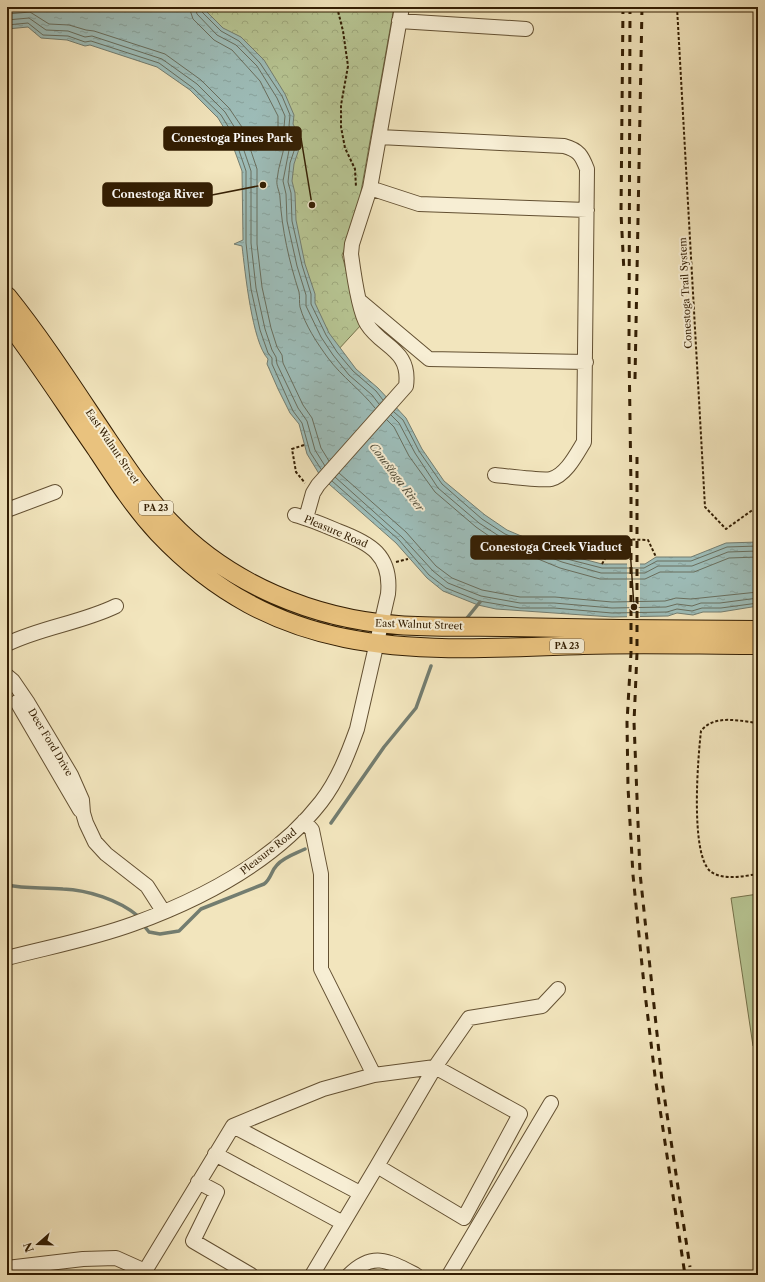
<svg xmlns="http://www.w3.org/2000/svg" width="765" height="1282" font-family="'Libre Caslon Text',serif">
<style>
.forest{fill:url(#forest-crowns);stroke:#75724b}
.pitch{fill:#b7c593;stroke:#75724b}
.water{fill:url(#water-ripples);stroke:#737d70}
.pier{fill:#f2e5bd}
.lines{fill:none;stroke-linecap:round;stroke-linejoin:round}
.shore{stroke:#686e5e;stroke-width:1}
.stream{stroke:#737d70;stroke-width:3.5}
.minor-casing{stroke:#635032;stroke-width:16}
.major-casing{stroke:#331e03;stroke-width:20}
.path{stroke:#331e03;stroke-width:2;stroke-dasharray:3 2;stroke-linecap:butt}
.minor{stroke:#f7eed4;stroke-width:14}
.major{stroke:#e9c27e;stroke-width:18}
.rail{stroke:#331e03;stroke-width:3;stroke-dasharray:7 7;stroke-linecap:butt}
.labels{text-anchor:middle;stroke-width:4;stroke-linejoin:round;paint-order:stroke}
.shield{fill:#f7eed4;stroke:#6e5c42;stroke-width:1}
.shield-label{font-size:9px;font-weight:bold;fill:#331e03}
.street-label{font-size:10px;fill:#331e03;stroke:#f7eed4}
.water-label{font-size:11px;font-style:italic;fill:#534e3a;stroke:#f7eed4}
.leader{fill:none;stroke:#331e03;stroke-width:1.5}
.callout-dot{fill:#331e03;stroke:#f7eed4;stroke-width:1.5}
.callout{fill:#331e03;stroke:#331e03;stroke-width:1.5}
.callout-label{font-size:11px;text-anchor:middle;font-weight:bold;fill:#fff}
</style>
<defs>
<pattern id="forest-crowns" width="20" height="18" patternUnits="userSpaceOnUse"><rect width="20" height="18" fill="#b7c593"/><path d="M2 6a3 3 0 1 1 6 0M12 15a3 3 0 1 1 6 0" fill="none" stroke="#9ea97d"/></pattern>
<pattern id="water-ripples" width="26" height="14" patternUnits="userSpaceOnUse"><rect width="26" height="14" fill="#9dbdb9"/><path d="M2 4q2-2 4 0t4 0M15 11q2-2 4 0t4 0" fill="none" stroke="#88a29d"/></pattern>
</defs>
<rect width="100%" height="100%" fill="#f2e5bd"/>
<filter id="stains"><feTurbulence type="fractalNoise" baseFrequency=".005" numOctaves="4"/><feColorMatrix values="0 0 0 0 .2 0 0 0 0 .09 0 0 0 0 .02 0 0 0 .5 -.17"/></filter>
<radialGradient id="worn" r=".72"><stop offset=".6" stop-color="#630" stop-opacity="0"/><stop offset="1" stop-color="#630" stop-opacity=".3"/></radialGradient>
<!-- forest -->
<path class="forest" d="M66 7H394L355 225 342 255 361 325 314 376 248 122Z"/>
<!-- pitch -->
<path class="pitch" d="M758 894V1045L753 1046 731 898Z"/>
<!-- water -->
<path class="water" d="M7 7H202L223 28 241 37 264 60 285 94 294 115 293 124 300 137V146L294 164 292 181 295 193 296 220 305 264 315 294V303L329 333 356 369 378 388 406 418 422 449 444 481 485 515 507 530 564 554 602 564H645L656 557H691L726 543 758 542V606L721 612H703L693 615 677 613 668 616 612 617 496 609 478 605 443 591 427 578 396 543 321 477 307 454 299 424 290 413 278 389 267 364 268 359C252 342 245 271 242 246L234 244 243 240 242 171 230 138 218 118 190 90 157 67 90 45 85 46 67 40 41 38 28 27 7 29Z"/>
<!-- pier -->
<path class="pier" d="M627 562H640V618L627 619Z"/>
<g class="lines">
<!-- shore -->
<path class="shore" d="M189 7 193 19 214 40 232 50 260 81 278 116V129L285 141C284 153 278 166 277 180 276 186 280 192 280 198 282 230 289 261 299 292 300 297 299 302 300 307 305 325 317 343 328 358 342 377 361 390 375 408
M195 7 197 14 217 35 236 45 257 66 277 98 285 116 284 127 291 140 283 181 286 194 287 221 297 266 306 295V306L321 337 333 355 349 375 372 395 379 404
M200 7 201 11 221 31 239 41 260 63 282 96 290 115 289 126 296 138V145L290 163 288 182 291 193 292 221 302 265 311 294V304L326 335 337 352 353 371 376 391 383 400
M7 14 30 12 49 24 69 25 86 30 94 31 165 54 201 80 229 108 244 130 257 169V244L262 287 271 328 277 347 282 355 283 363 303 405 312 418 321 448 329 461
M7 20 29 18 46 30 68 31 85 37 92 36 162 59 197 84 225 112 238 133 251 171V243L256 288 265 329 272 350 276 357 277 364 298 408 307 421 315 450 325 466
M7 25 28 23 43 35 68 36 85 42 91 41 159 63 193 88 221 115 234 136 246 171V243L251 289 260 330 268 353 272 358V364L293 411 302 423 310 452 321 469
M394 412 403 420 419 451 442 484 482 519 505 534 563 558 602 568H644L657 561H691L727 547 758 546
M391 415 399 423 415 453 438 488 479 523 502 538 562 562 601 573H645L658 566H692L728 552 758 551
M387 420 394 427 409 456 435 492 476 527 499 543 560 568 600 579H645L660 572H694L729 558 758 557
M339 473 406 532 436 566 452 578 482 590 520 597H555L612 602 665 601 676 598 691 599 758 592
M335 477 402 537 433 571 448 583 481 596 520 603H554L612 608 666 607 677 604 692 606 701 603H720L758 598
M332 481 399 540 429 575 446 588 479 601 520 608H554L612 613 667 612 677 609 692 611 702 608H721L758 603"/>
<!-- stream -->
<path class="stream" d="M467 618 480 602
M331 823 384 747 416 708 431 666
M7 885C26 889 44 887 63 889 88 890 119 900 138 916
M145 927 149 932 160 934 179 931 201 909 264 884C271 879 271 871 277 865 284 857 295 854 305 849"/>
<!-- minor casing -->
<g class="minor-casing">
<path id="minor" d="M399 21 526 29
M379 137 564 146C579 150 582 156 587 169L584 442C576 455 566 475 551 479 543 481 506 476 495 475
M370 188 419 204 587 210
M360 301 429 359 586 362
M7 510 55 492
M306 518 313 493 318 485 406 386C411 349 382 348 367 324 359 312 353 269 351 254L352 244 370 188 402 7
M7 644C42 627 81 623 116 606
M7 676 13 681 28 703 71 775 82 800 83 813 86 823 95 842 106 854 147 886 163 911
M17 702 80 810
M304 821 312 830 321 874V969L374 1075
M7 958C49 947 92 939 133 924 202 899 275 861 321 802 338 780 348 754 357 729L388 594C392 555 370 543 338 531 324 525 310 519 295 515
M233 1126 360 1193
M215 1154 343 1223
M377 1166 435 1067 469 1018 542 1006 558 989
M198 1182 217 1192 193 1241 251 1275
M7 1268 83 1259 116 1258 145 1271 233 1126 269 1111 323 1089 374 1075 435 1067 520 1114 464 1218 377 1166 312 1275
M349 1275C373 1251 389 1261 416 1275
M449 1275 551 1103"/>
</g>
<!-- major casing -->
<g class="major-casing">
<path id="major" d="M7 296C44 342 75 391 108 440 127 468 146 497 170 522 229 584 314 619 398 625 436 628 473 626 511 627 593 629 675 630 758 630
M7 321C39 363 67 407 97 450 116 479 134 507 158 533 281 663 419 651 583 645 641 643 700 645 758 645"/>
</g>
<!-- path -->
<path class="path" d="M337 7 343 31 348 66 341 105V127L345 148 355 169 356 187
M677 7 705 507 726 529 758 506
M304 445 292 449 296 472 305 483
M396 562 408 559
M602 564 616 539 648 540 656 557
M758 723C740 721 714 714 701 731 698 757 690 853 710 871 722 881 744 876 758 874"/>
<!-- minor -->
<use href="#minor" class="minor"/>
<!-- major -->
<use href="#major" class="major"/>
<!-- rail -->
<path class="rail" d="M623 7 621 213 624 272
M630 7 629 350 631 488V653L627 722 628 787 633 875 644 985 655 1076 685 1275
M635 379 642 7
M637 457V653L634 722 640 873 662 1081 690 1267"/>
</g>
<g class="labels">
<!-- shield labels -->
<g class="shield">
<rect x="139" y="501" width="34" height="14" rx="3"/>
<rect x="550" y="639" width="34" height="14" rx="3"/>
</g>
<g class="shield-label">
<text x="156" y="511">PA 23</text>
<text x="567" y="649">PA 23</text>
</g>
<!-- street labels -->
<g class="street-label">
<text transform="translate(685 293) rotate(-93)" y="4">Conestoga Trail System</text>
<text transform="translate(113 446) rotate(56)" y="4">East Walnut Street</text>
<text transform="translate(336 531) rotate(23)" y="4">Pleasure Road</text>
<text transform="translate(419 624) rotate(2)" y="4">East Walnut Street</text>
<text transform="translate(51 742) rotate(59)" y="4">Deer Ford Drive</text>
<text transform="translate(268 851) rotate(-38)" y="4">Pleasure Road</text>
</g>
<!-- water labels -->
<g class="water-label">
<text transform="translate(397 477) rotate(53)" y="4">Conestoga River</text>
</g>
</g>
<!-- callouts -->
<path class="leader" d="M312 205L301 138M263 185L212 195M634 607L630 548"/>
<g class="callout-dot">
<circle cx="312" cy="205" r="4"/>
<circle cx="263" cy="185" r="4"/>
<circle cx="634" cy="607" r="4"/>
</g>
<g class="callout">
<rect x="164" y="127" width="137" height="23" rx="4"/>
<rect x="103" y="183" width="109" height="23" rx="4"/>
<rect x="471" y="536" width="159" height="23" rx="4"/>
</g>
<g class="callout-label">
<text x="232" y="142">Conestoga Pines Park</text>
<text x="158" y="198">Conestoga River</text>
<text x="551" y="551">Conestoga Creek Viaduct</text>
</g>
<!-- margin -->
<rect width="765" height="1282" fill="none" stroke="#f2e5bd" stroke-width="24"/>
<rect x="8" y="8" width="749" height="1266" fill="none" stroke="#331e03" stroke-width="2"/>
<rect x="12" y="12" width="741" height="1258" fill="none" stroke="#331e03"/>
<!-- north arrow -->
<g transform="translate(38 1244) rotate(250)" stroke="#f7eed4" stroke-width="3" paint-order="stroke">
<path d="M0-3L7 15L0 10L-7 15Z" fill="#331e03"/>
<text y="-6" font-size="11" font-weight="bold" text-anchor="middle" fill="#331e03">N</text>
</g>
<rect width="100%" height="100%" filter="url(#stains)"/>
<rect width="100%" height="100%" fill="url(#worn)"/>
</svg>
